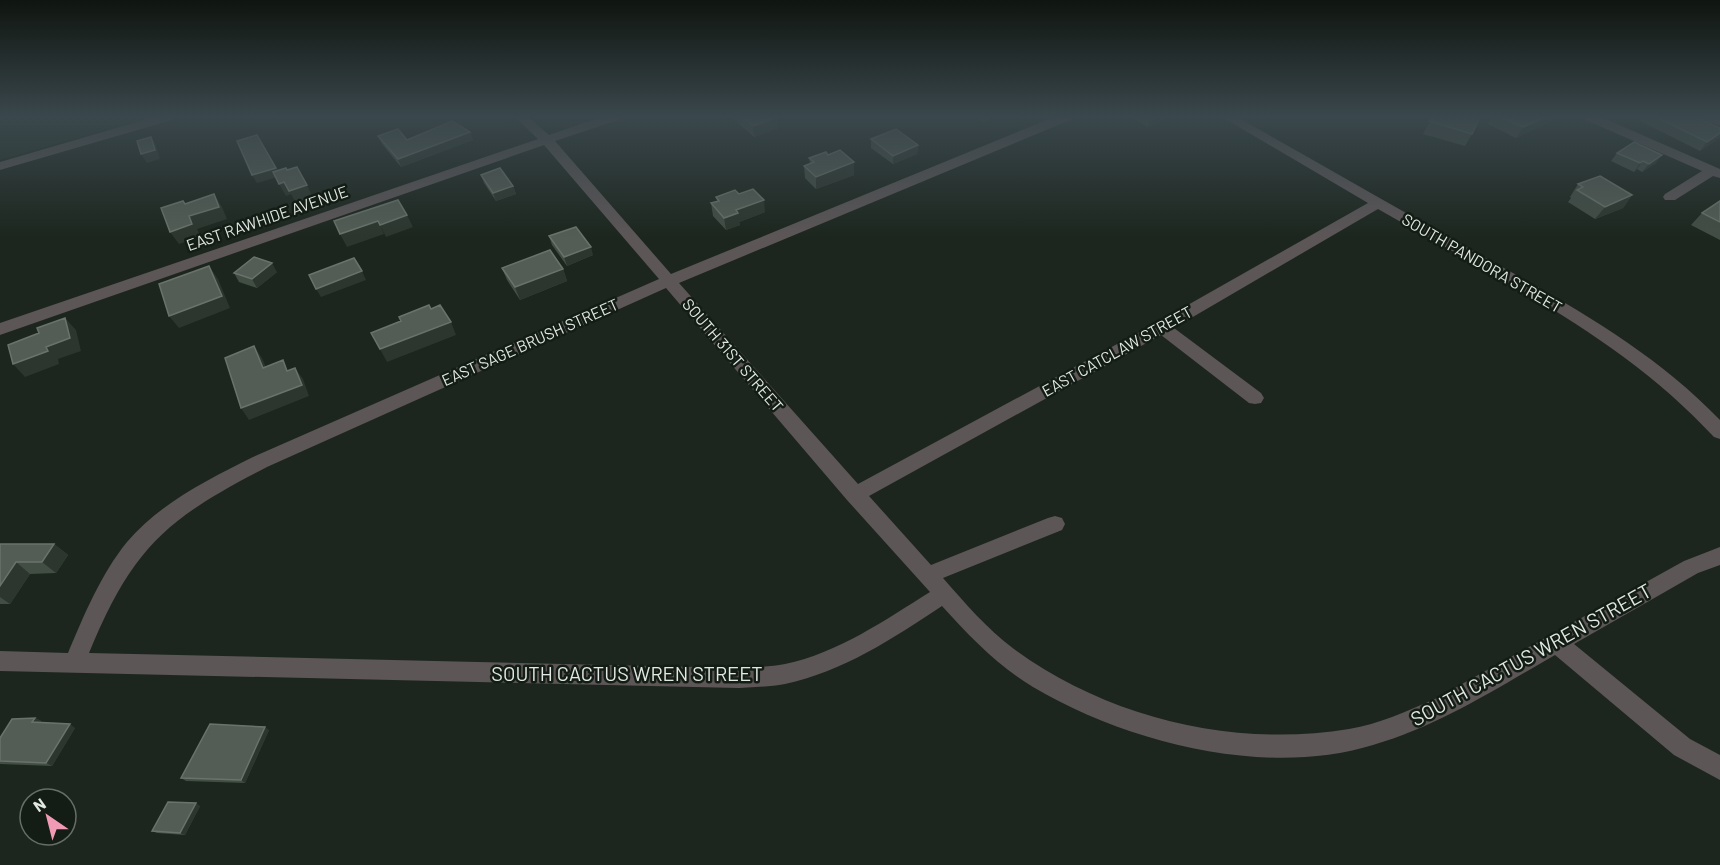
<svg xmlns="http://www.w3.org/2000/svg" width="1720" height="865" font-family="Barlow,sans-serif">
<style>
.built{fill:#223125}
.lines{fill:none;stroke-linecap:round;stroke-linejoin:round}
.minor{fill:#5c5657;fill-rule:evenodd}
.wall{fill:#424d44}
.shaded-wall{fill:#2c362e}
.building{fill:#535d55;stroke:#6a736b;stroke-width:1.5}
.labels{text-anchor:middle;stroke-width:5;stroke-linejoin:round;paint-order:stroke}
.street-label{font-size:16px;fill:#e2e8e3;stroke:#131d15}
.near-street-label{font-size:20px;fill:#e2e8e3;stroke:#131d15}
</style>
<rect width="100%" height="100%" fill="#1c261e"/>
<!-- built -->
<path class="built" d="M0 117H150L0 160Z"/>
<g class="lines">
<!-- minor -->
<path class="minor" d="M154 117H173L172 120 0 170V162Z
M515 117H528L549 135 601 117H619L618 120 555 141 671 274 1054 117H1071L1070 120 679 283 858 484 1156 323 1368 203 1222 117H1237C1315 161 1392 205 1470 249 1559 299 1649 346 1720 420V439L1714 437C1621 336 1495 277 1378 209L1174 328 1261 393 1264 398 1261 403 1255 404 1249 403 1161 335 869 496 931 565 1048 518 1055 516 1062 518 1065 524 1062 530 943 578C965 603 987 629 1014 649 1108 718 1234 748 1349 729 1379 724 1407 711 1435 699L1684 561 1720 547V565L1698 573 1574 644 1690 739 1720 755V780L1674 755 1555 655C1497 688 1439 726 1373 745 1266 778 1128 743 1033 687 998 666 970 637 942 606 894 638 842 672 785 684 770 687 754 687 739 688L0 671V651L68 653C84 615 101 574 127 542 160 503 209 479 253 457L659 279 544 145 0 335V323L538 139ZM666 288 847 500 930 592C885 620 838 653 785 664 770 667 754 667 739 668L89 653C132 548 167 518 267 467Z
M1585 117H1601L1720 169V178L1713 176 1675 200H1665L1663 197 1665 194 1702 171 1586 120Z
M1701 117H1720V126L1702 120Z"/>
</g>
<!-- wall -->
<path class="wall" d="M720 117H777L778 128 754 137 731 117 723 120Z
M976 117H996L983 122Z
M1131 117H1166L1165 119 1148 127Z
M1432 117 1472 134 1465 146 1423 134Z
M1492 117H1558L1556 119 1516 138 1488 124Z
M1637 117H1695L1720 128V137L1718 139 1700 151 1640 121 1641 119Z
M470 132 473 140 401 167 382 144 378 136 407 140Z
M871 139 918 145 917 154 893 164 871 148Z
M1617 153 1656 163 1642 172 1637 169 1634 172 1611 161Z
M809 158 854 175 816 189 805 178 804 166 810 164Z
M481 175 513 186 516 194 496 201 484 183Z
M1578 184 1632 195 1623 208 1595 219 1568 202 1571 198 1570 197Z
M739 194 765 212 739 222 740 225 726 230 713 216 711 203 717 201 716 197Z
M1720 200V240L1691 225 1702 213Z
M549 236 593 255 567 266 552 245Z
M502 268 563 269 567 281 520 300 507 280Z
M277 272 257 288 239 282 234 273Z
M0 544H54L68 555 56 573 30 574 10 604H0Z
M35 718 41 721 40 723 75 728 52 766 0 764V738Z
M269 730 245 783 186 781 181 778Z
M200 806 185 835 157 833 152 831Z"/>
<!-- shaded-wall -->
<path class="shaded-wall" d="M275 117H287L277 120Z
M723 117H731L723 120Z
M777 117 778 128 754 137 753 126Z
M984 117H996L983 122Z
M1154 117H1166L1165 119 1148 127 1150 119Z
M1546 117H1558L1556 119 1516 138 1523 127Z
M470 132 473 140 401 167 398 159Z
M1720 133V137L1718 139 1700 151 1707 142Z
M151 137 156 145 160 159 147 163 141 154Z
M918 145 917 154 893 164V156Z
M1662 155 1656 163 1642 172 1649 164Z
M1643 161 1637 169 1634 172 1640 163Z
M854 162V175L816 189V177Z
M276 168 281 176 257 183 252 175Z
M284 182 307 185 313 198 296 203 291 194 286 196 279 184Z
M513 186 516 194 496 201 493 193Z
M214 194 222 207 227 219 197 229 201 237 179 244 170 232 189 216 183 201 192 213Z
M1632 195 1623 208 1595 219 1605 207Z
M764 200 765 212 739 222 740 225 726 230 724 218 736 210Z
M407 215 413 227 386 237 380 225Z
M378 221 384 234 347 247 340 234Z
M591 247 593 255 567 266 564 257Z
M272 263 277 272 257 288 252 279Z
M209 266 218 279 230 308 179 328 169 316Z
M563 269 567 281 520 300 515 287Z
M362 271 366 280 321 297 316 289Z
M65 318 76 330 81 351 58 359 59 364 25 377 13 364Z
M451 322 456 335 387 362 380 349Z
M254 346 262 358 271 379 263 368Z
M295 368 303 379 309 396 249 420 241 408Z
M54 544 68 555 56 573 42 562Z
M16 562 30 574 10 604 0 597V586Z
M35 718 41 721 37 726 32 722Z
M70 724 75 728 52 766 46 763Z
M265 727 269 730 245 783 241 780Z
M196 803 200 806 185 835 180 833Z"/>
<!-- building -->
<path class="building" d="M743 117H777L753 126Z
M1432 117H1480L1472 134 1429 121Z
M1501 117H1546L1523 127Z
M1656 117H1695L1720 128V133L1707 142Z
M452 121 470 132 398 159 378 136 398 129 407 140Z
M896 129 918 145 893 156 871 139Z
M257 135 276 168 252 175 237 141Z
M151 137 155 150 141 154 137 141Z
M1634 142 1662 155 1649 164 1643 161 1640 163 1617 153Z
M840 150 854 162 816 177 804 166 814 162 809 158 826 152 828 155Z
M297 167 307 185 289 191 284 182 279 184 273 172 286 168 287 170Z
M500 168 513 186 493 193 481 175Z
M1600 176 1632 195 1605 207 1577 190 1583 187 1578 184Z
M753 189 764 200 736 210 738 213 724 218 711 203 719 201 716 197 735 190 739 194Z
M214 194 219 207 189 216 192 224 170 232 161 208 183 201 185 204Z
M398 200 407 215 380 225 378 221 340 234 334 221Z
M1720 201V222L1702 213Z
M576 227 591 247 564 257 549 236Z
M550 250 563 269 515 287 502 268Z
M254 257 272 263 252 279 234 273Z
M354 258 362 271 316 289 309 275Z
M209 266 222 296 169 316 159 284Z
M429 305 431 309 440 305 451 322 380 349 371 333 401 321 399 317Z
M65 318 70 338 46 347 48 351 13 364 8 345 39 333 37 328Z
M254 346 263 368 283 360 287 371 295 368 302 385 241 408 225 358Z
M0 544H54L42 562H16L0 586Z
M35 718 32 722 70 724 46 763 0 761V738L12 719Z
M210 724 265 727 241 780 181 778Z
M168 802 196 803 180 833 152 831Z"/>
<!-- sky -->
<linearGradient id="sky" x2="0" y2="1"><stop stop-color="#0f1510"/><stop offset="0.49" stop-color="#3a474c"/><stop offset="1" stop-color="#3a474c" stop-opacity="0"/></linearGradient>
<rect width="1720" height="238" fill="url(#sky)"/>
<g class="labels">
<!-- street labels -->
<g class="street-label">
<text transform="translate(267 218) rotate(-19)" y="6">EAST RAWHIDE AVENUE</text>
<text transform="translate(1482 263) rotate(30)" y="6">SOUTH PANDORA STREET</text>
<text transform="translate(530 342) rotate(-24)" y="6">EAST SAGE BRUSH STREET</text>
<text transform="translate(1117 351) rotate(-29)" y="6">EAST CATCLAW STREET</text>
<text transform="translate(733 355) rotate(49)" y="6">SOUTH 31ST STREET</text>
</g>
<!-- near-street labels -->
<g class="near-street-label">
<text transform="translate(1531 655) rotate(-29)" y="7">SOUTH CACTUS WREN STREET</text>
<text x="627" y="681">SOUTH CACTUS WREN STREET</text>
</g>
</g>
<!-- north arrow -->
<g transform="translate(48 817) rotate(325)"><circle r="28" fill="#131d15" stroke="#666e67" stroke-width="1.5"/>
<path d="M0-4.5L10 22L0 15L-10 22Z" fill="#f09ab6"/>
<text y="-9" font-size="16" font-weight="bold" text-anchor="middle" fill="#e2e8e3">N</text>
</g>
</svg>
